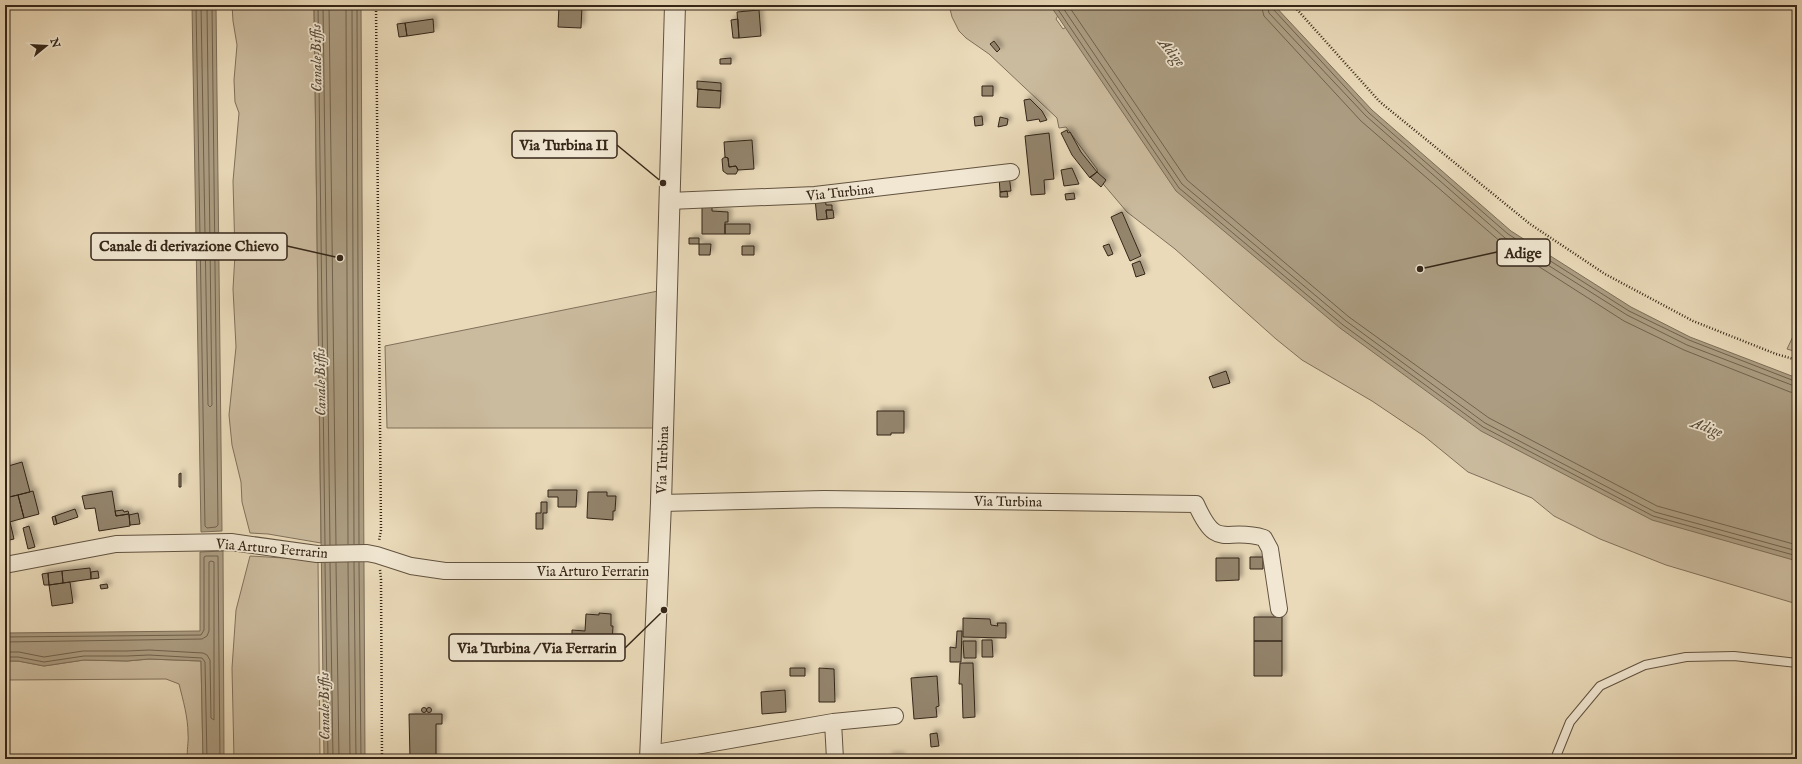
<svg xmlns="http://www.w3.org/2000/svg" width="1802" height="764" font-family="'IM FELL English',serif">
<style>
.green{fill:#cbbb9e;stroke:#80705b}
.water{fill:#ac9d82;stroke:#7c6d58}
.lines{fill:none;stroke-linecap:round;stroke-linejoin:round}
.shore{stroke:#70624d;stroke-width:1}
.building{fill:#93846c;stroke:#352618;filter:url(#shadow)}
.service-casing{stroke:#625340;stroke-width:10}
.minor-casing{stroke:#625340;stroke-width:18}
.tertiary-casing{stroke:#625340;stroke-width:22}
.path{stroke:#352618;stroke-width:2.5;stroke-dasharray:1 2;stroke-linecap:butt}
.service{stroke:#f1e7d2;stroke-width:8}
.minor{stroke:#f1e7d2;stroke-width:16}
.tertiary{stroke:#f1e7d2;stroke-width:20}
.labels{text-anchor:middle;stroke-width:3.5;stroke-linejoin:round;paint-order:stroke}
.street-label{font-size:14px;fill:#352618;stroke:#f1e7d2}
.water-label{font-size:15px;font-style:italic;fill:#594a38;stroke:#f1e7d2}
.leader{fill:none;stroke:#352618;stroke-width:1.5}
.callout-dot{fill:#352618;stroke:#f1e7d2;stroke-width:1.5}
.callout{fill:#f1e7d2;stroke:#352618;stroke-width:1.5}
.callout-label{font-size:15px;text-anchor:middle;font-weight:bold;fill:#352618}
</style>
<defs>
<filter id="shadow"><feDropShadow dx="3.5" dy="-3.5" stdDeviation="2" flood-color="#0004"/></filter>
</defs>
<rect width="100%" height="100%" fill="#eadab9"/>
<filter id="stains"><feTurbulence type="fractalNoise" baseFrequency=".005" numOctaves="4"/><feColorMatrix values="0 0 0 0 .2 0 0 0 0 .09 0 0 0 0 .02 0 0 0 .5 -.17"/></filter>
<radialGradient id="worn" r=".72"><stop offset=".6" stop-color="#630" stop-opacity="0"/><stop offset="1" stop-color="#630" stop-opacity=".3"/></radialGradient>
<!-- green -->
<path class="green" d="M232 5H314L321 543 268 534 250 533 242 502 241 482 232 445 229 415 236 347 233 289 235 254 233 181 239 113 235 102 234 80 237 45 233 21Z
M949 5H1064L1056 19 1063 29 1076 21 1797 531V604L1666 565 1600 539 1554 516 1532 498 1468 472 1424 436 1372 401 1302 360 1276 339 1175 249 1127 212 1099 179 1097 169 1066 127 1059 128 1057 118 989 54 966 38 959 31 952 17Z
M658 291 654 428H387L385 346Z
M1796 330H1797V352L1787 349Z
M250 556 318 560 320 759H234L232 668 236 610Z
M149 659 201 661 203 759H188C186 751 189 742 188 734 188 717 183 700 179 684L166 679 5 680V661H18L44 666 84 660 127 661Z"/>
<!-- water -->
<path class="water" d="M192 5H216L222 531 201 532Z
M314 5H361L365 759H324Z
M1050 5H1274L1372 110 1511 231 1631 307 1690 337 1797 378V561L1652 520 1481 431 1340 328 1176 191Z
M223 551 224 759H203L201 661 149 659 127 661 84 660 44 666 18 661H5V633L200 631V552Z"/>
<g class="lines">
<!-- shore -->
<path class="shore" d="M196 5 205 526 207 528 216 527 218 525 212 5
M201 5 208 405 210 407 212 405 207 5
M318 5 325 545
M323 5 330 545
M329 5 336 545
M346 5 348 544
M352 5 354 544
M357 5 359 544
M1055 5 1179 188 1343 325 1483 427 1653 516 1797 556
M1061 5 1182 184 1346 321 1485 423 1655 512 1797 551
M1068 5 1187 180 1349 317 1489 418 1657 506 1797 545
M1261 5 1264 16 1361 121 1502 243 1624 321 1684 350 1790 392 1797 393
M1267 5 1269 13 1366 116 1505 238 1627 315 1687 345 1797 387
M1272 5 1273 9 1369 113 1508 234 1629 311 1689 340 1797 382
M348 562 350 759
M354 562 356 759
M359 562 361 759
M325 563 328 759
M330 563 333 759
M336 563 339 759
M5 637 201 635 204 630V557L206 556H218L220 759
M5 642 202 639 207 636 209 631V562L211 561 214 562V720L211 718 210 660 207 655 203 653 149 650 127 651H83L44 657 19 652H5
M5 657H18L44 662 84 656H127L149 655 202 658 205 662 207 759"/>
</g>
<!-- building -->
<path class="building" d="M559 5H582L581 28 558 27Z
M759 10 761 36 739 38 737 12Z
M433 19 434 32 407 36 405 23Z
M738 19 739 38H733L731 20Z
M405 23 407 36 399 37 397 24Z
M994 41 1000 49 997 52 990 44Z
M731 58V64H720V59Z
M697 81 721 83V91L697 89Z
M982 86H993V96H982Z
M698 89 721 91 720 108 697 107Z
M1030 99 1042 111 1047 120 1040 122 1039 119 1027 121 1024 100Z
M982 116 983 125 975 126 974 117Z
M1000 117 1008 119 1007 125 998 127Z
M1067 130 1068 133 1070 132 1081 152 1097 172 1090 178 1072 155 1061 133Z
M1049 133 1054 179 1044 180 1045 194 1031 195 1025 136Z
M752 140 754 169 738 170 736 166 729 167 728 158 725 157 724 142Z
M725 157 728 158 729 167 736 166 738 170 736 174H727L723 171 722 159Z
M1072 168 1079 184 1064 186 1061 170Z
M1097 172 1106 180 1101 187 1090 177Z
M1009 175 1011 191 1000 192 999 176Z
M1007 191 1008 197H1000V192Z
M1074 193 1075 199 1066 200 1065 194Z
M825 197 826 205H832V210H826L827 219 817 220 815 198Z
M702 205H712V211L728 212V222H725V234H702Z
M826 210H833L834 218 827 219Z
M1122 212 1141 256 1130 261 1111 217Z
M725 224H750V234H725Z
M689 238H699V244H689Z
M699 244H711L710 255H699Z
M1109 244 1113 254 1108 256 1103 246Z
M742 246H754V255H742Z
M1140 261 1145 274 1136 277 1132 264Z
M1226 371 1230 383 1213 388 1209 377Z
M877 411H904V433H891V435H877Z
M22 462 30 492 5 498V467Z
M181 473V487H179V474Z
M548 490H577L576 507H558V497H548Z
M33 491 39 514 24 518 18 495Z
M112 491 116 516 129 514 130 526 99 531 95 508 85 509 82 496Z
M588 492H607V496H616L615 511H613V520L587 518Z
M18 495 24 518 6 523 5 498Z
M541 502H547V513H543V529H536V513H541Z
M75 509 78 517 57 524 55 516Z
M123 510 124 512 128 511 129 514 116 516 115 511Z
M138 513 140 524 130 525 129 515Z
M55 516 57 524 54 525 52 517Z
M10 522 14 539 5 541V523Z
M29 526 35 547 28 549 23 528Z
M1250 557H1263V569H1250Z
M1216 558H1239V580L1216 581Z
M90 568 91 579 63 583 62 571Z
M62 571 63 583 49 585 48 573Z
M98 571 99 578 91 579V572Z
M48 573 49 585H44L42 574Z
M70 582 73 603 52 606 49 585Z
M107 584 108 588 101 589 100 585Z
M599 613 611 614V626H613L612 644 598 643V646L572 644V630L585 631 586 614 599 615Z
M1254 617H1282V641H1254Z
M963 618 990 619 991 625 998 626 997 623H1006V638L963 637Z
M957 631H962L961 662H950V647L956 648Z
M982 640H992L993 657H982Z
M963 641H976V658H964Z
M1254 641H1282V676H1254Z
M960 663H973L975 717 963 718 962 684H959Z
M790 668H805V676H790Z
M819 668 834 669 835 702H819Z
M937 676 939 706 936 707 937 717 914 719 911 678Z
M785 690 786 712 762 714 761 692Z
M421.5 710a2.5 2.5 0 1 1 5 0a2.5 2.5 0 1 1-5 0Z
M426.5 710a2.5 2.5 0 1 1 5 0a2.5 2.5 0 1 1-5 0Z
M409 714H442V724H436V759H410Z
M937 733 939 746 931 747 930 734Z
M889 756H901V759H889Z"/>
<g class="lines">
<!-- service casing -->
<g class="service-casing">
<path id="service" d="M1555 759 1570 722 1600 686 1645 665 1686 657 1734 656 1797 663"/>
</g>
<!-- minor casing -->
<g class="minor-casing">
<path id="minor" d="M669 201 815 195 1011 172
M661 503 824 499 1196 504C1218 553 1224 526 1264 538L1270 549 1279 609
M5 565 116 544 231 542 317 554 367 553 377 555 411 566 445 571H658
M833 722 835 759
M650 754 833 722 895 716"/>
</g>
<!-- tertiary casing -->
<g class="tertiary-casing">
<path id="tertiary" d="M650 759 661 503 675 5"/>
</g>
<!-- path -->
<path class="path" d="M376 5 381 530 379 541
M1293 5 1380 102 1530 224 1605 274 1693 321 1776 354 1797 360
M380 570 381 579 382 759"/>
<!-- service -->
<use href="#service" class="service"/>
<!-- minor -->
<use href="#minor" class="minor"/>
<!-- tertiary -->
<use href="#tertiary" class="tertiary"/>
</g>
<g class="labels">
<!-- street labels -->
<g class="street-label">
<text transform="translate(840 192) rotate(-6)" y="5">Via Turbina</text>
<text transform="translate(662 460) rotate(-88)" y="5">Via Turbina</text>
<text transform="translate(1008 501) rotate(1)" y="5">Via Turbina</text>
<text transform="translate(272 548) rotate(5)" y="5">Via Arturo Ferrarin</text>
<text x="593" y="576">Via Arturo Ferrarin</text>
</g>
<!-- water labels -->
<g class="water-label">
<text transform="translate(1172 52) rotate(50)" y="5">Adige</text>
<text transform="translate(316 58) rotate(-91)" y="5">Canale Biffis</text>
<text transform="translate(320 382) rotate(-91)" y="5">Canale Biffis</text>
<text transform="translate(1707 427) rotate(19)" y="5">Adige</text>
<text transform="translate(324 706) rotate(-91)" y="5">Canale Biffis</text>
</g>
</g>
<!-- callouts -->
<path class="leader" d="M663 183L617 145M340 258L287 246M1420 269L1497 252M664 610L625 648"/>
<g class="callout-dot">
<circle cx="663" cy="183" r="4"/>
<circle cx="340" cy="258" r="4"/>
<circle cx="1420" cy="269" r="4"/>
<circle cx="664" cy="610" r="4"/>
</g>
<g class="callout">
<rect x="512" y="131" width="105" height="27" rx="4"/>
<rect x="91" y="233" width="196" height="27" rx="4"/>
<rect x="1497" y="239" width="53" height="27" rx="4"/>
<rect x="449" y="634" width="176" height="27" rx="4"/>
</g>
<g class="callout-label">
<text x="564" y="150">Via Turbina II</text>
<text x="189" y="251">Canale di derivazione Chievo</text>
<text x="1523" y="258">Adige</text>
<text x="537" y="653">Via Turbina / Via Ferrarin</text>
</g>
<!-- margin -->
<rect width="1802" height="764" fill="none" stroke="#eadab9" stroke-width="20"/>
<rect x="6" y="6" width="1790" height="752" fill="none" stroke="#352618" stroke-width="2"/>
<rect x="10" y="10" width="1782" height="744" fill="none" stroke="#352618"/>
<!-- north arrow -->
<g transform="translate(46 46) rotate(72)" stroke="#f1e7d2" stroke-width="3" paint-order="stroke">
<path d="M0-3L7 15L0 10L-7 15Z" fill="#352618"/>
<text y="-6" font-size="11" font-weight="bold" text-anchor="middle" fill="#352618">N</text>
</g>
<rect width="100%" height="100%" filter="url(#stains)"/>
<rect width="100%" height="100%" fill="url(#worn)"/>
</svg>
